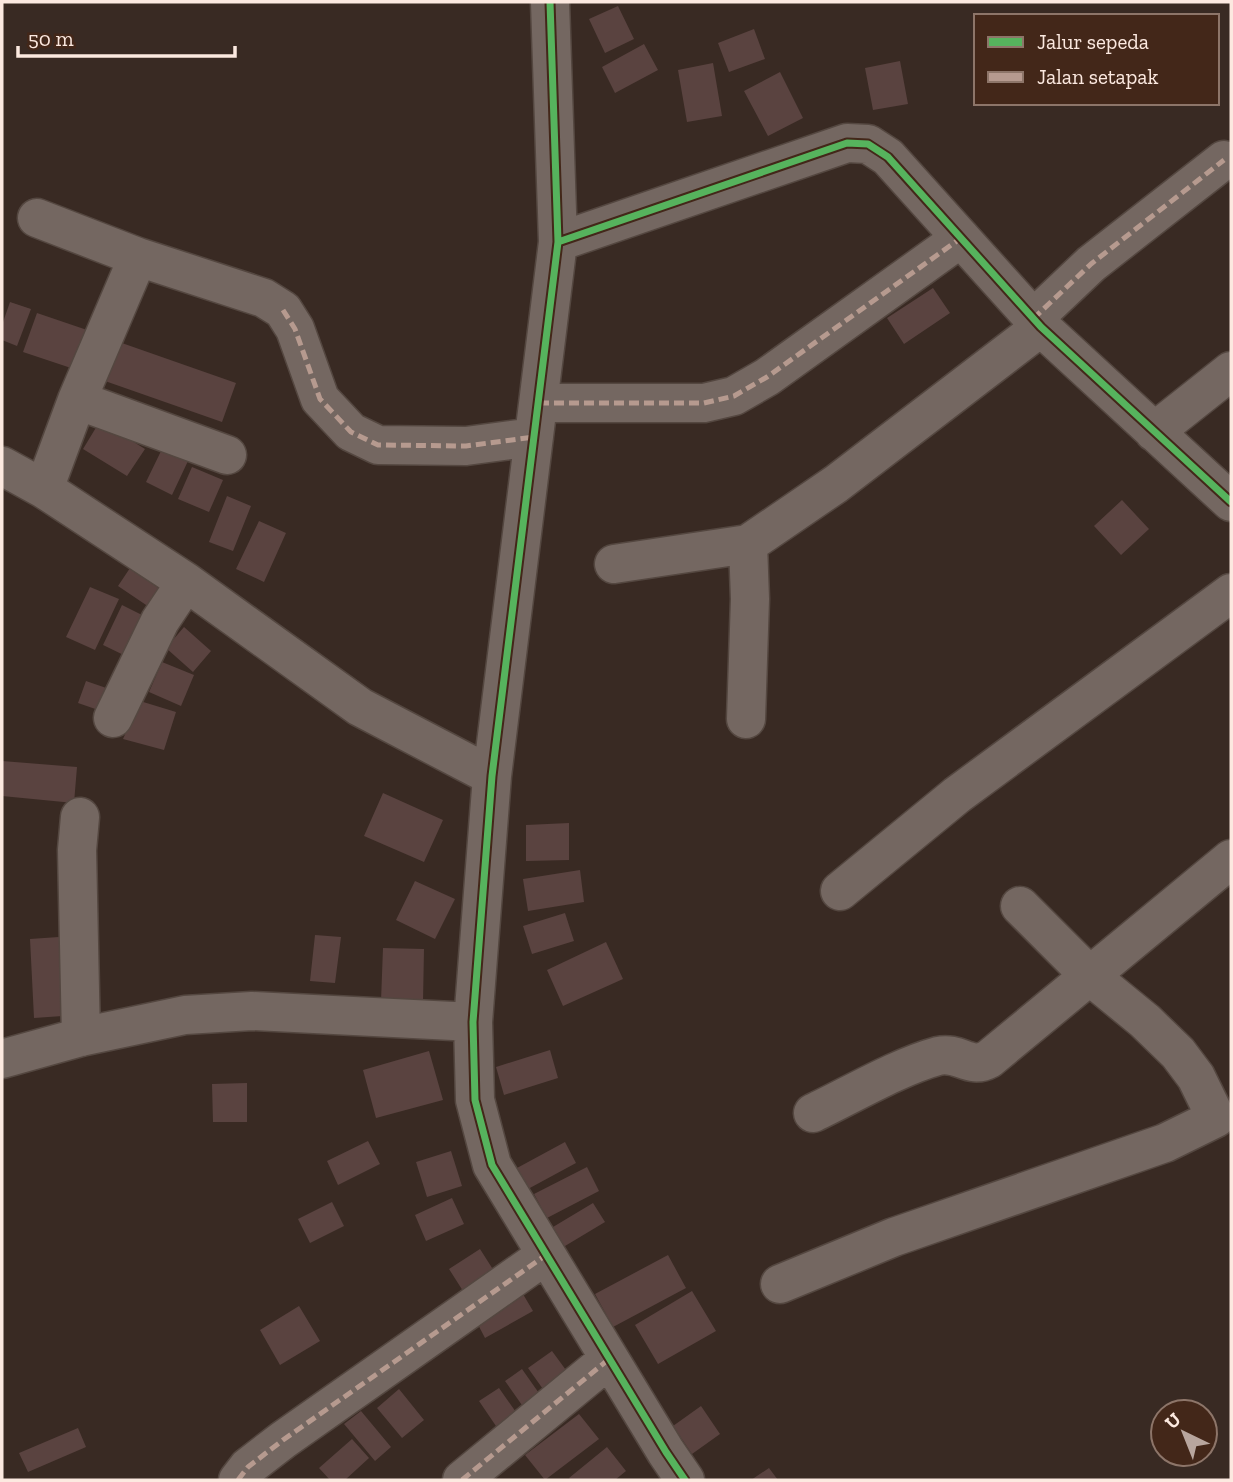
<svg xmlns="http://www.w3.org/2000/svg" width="1233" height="1482" font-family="'Zilla Slab',serif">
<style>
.building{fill:#5a4340}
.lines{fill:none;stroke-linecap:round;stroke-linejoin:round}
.minor-casing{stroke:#544740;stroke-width:41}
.minor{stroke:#746761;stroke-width:38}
.quiet{stroke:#b69a8f;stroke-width:5;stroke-dasharray:10 5;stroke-linecap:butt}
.cycleway-casing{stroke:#432719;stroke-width:11}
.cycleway{stroke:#56b35d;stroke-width:7}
</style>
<rect width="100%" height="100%" fill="#392a23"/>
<!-- building -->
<path class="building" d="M618 6 634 39 605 53 589 19Z
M754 29 765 59 729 72 718 43Z
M644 44 658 70 615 93 602 67Z
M900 61 908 104 873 110 865 68Z
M713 63 722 116 687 122 678 70Z
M780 72 803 118 768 136 744 91Z
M933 288 950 313 904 344 887 318Z
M10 302 31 309 17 346 2 340V325Z
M37 313 90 331 77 370 23 352Z
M119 342 236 383 222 422 105 381Z
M100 421 145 449 127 476 83 449Z
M162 449 188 461 172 495 146 482Z
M192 467 223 480 209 512 178 499Z
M227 496 251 506 233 551 209 542Z
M1122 500 1149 529 1121 555 1094 526Z
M259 521 286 533 264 582 236 569Z
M130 568 164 592 152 609 118 586Z
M90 587 119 599 95 650 66 637Z
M122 605 154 621 134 660 103 645Z
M184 627 211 651 193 672 166 648Z
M162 662 194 675 181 706 149 692Z
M86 681 115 691 107 713 78 703Z
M140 701 176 712 164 750 123 739Z
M2 761 77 767 74 803 2 796Z
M383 793 443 820 424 862 364 836Z
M569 823V860L526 861V825Z
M580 870 584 902 528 911 523 879Z
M415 881 455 899 435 939 396 920Z
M565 913 574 941 532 954 523 926Z
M315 935 341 937 335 983 310 981Z
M73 936 77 1015 34 1018 30 939Z
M606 942 623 979 563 1006 547 970Z
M383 948 424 949 423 1002 381 1001Z
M550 1050 558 1078 504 1095 496 1067Z
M429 1051 443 1100 376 1118 363 1070Z
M247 1083V1122H213L212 1084Z
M368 1141 380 1164 338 1185 327 1161Z
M565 1142 576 1163 528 1189 517 1168Z
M451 1151 462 1186 427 1197 416 1162Z
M587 1167 599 1191 547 1218 534 1194Z
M452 1198 464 1224 426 1241 415 1215Z
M332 1202 344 1226 310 1243 298 1219Z
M593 1203 605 1222 560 1249 548 1230Z
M480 1249 494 1271 463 1291 449 1269Z
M668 1255 686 1288 613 1327 595 1294Z
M520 1289 533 1311 485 1338 473 1315Z
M692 1291 716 1331 658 1364 635 1325Z
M299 1306 320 1341 280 1365 260 1330Z
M552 1351 574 1381 550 1399 528 1368Z
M522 1369 548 1406 531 1418 505 1381Z
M499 1388 518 1415 498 1429 479 1401Z
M399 1389 424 1420 402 1438 377 1408Z
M701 1406 720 1434 692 1454 673 1426Z
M361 1411 391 1447 375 1461 344 1424Z
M579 1414 599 1439 545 1480 525 1455Z
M78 1428 86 1447 28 1472 19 1453Z
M352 1439 369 1458 345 1480H330L319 1468Z
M607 1447 626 1471 615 1480H571L569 1478Z
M769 1468 778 1480H751Z"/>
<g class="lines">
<!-- minor casing -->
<g class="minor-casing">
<path id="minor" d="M550 2 558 242 492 776 473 1022 475 1100 492 1165 666 1452 685 1480
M37 218 138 257 77 400 44 489
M558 242 847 143 868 144 888 157 1041 327 1231 502
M138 257 264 298 283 310 295 329 320 399 351 432 378 445 466 446 534 437
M1033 319 1091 264 1224 160
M77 400 227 455
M539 403H704L734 396 767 377 961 238
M1154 432 1231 371
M2 466 44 489 186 582 360 707 492 776
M614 564 748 544
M113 718 160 621 186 582
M746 719 750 599 748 544 836 484 1041 327
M80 817 77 850 81 1037
M840 891 957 795 1231 593
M2 1059 81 1037 185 1015 252 1011 473 1022
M813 1113C851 1095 898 1067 938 1056 960 1051 969 1070 989 1059L1231 859
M780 1284 894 1237 1165 1143 1216 1118 1196 1077 1178 1053 1145 1021 1090 976 1020 906
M238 1480 248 1467 283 1440 546 1255
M462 1480 609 1359"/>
</g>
<!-- minor -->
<use href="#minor" class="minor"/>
<!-- quiet -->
<path class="quiet" d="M283 310 295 329 320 399 351 432 378 445 466 446 534 437
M1033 319 1091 264 1224 160
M539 403H704L734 396 767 377 961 238
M238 1480 248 1467 283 1440 546 1255
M462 1480 609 1359"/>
<!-- cycleway casing -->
<g class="cycleway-casing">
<path id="cycleway" d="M550 2 558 242 492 776 473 1022 475 1100 492 1165 666 1452 685 1480
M558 242 847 143 868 144 888 157 1041 327 1231 502"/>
</g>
<!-- cycleway -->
<use href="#cycleway" class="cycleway"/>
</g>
<!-- border -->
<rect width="1233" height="1482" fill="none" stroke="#fce9e0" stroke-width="7"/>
<!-- legend -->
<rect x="974" y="14" width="245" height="91" fill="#432719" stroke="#8d7569" stroke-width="2"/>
<rect x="988" y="37" width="35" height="10" fill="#56b35d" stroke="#8d7569" stroke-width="2"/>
<text x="1037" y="49" font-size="21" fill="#fce9e0">Jalur sepeda</text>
<rect x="988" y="72" width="35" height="10" fill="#b69a8f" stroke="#8d7569" stroke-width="2"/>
<text x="1037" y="84" font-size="21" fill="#fce9e0">Jalan setapak</text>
<!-- north arrow -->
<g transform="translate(1184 1433) rotate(317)"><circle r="33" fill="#432719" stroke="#8d7569" stroke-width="2"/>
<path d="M0-5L12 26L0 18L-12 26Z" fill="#b8a69e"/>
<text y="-10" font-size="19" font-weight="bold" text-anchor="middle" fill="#fce9e0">U</text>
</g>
<!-- scale -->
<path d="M18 46v10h217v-10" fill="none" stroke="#fce9e0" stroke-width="3.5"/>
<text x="28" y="46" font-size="21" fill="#fce9e0" stroke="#432719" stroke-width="5" paint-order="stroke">50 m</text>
</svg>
